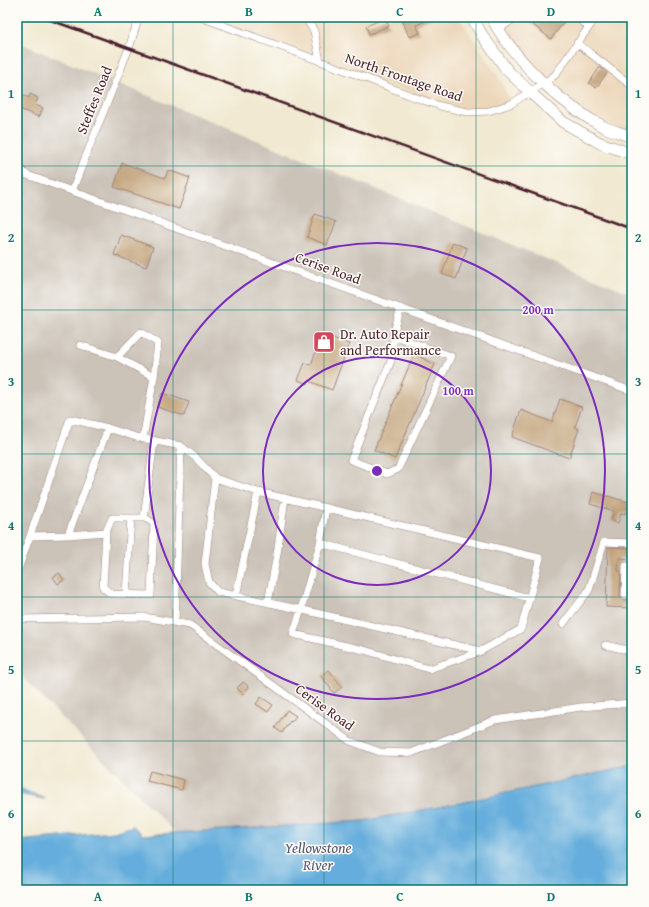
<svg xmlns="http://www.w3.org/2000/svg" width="649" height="907" font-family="'Gentium Book Plus',serif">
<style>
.built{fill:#ecd7ba}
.industrial{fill:#cbc2b8}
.water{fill:#65addc;stroke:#586684}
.building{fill:#c2a37a}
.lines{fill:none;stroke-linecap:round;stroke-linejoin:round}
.minor-casing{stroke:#9e847e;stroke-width:8}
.highway-casing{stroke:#9e847e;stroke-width:12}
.minor{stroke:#fff;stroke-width:7}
.highway{stroke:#fff;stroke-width:11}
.rail{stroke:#4a1f2b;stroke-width:2.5}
.grid{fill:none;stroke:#0f766e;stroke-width:1;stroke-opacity:0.55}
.ring{fill:none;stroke:#7b2cbf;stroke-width:2}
.labels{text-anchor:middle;stroke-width:3;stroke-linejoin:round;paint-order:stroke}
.street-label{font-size:14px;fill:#4a1f2b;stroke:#fdfcf7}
.poi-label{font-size:14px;fill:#4a1f2b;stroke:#fdfcf7;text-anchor:start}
.water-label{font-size:15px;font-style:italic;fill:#555872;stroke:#fdfcf7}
.centre{fill:#7b2cbf;stroke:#fdfcf7;stroke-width:2}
.ring-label{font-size:12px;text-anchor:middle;font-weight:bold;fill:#7b2cbf;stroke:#fdfcf7;stroke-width:3;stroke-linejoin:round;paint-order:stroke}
.neatline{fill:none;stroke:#0f766e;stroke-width:1.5}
.grid-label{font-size:13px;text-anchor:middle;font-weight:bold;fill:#0f766e}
</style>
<rect width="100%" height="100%" fill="#fdfcf7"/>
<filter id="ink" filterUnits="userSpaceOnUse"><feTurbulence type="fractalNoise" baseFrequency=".025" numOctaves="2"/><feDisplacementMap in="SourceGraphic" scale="8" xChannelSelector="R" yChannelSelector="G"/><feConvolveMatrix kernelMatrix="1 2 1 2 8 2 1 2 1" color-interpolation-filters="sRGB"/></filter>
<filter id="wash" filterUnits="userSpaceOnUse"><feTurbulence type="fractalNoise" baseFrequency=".012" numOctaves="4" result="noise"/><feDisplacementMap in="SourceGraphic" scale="16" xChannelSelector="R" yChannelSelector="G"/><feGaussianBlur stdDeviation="0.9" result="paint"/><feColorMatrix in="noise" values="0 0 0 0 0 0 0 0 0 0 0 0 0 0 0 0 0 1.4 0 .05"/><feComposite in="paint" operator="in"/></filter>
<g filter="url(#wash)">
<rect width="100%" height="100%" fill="#f1e9d1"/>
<!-- built -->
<path class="built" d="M200 17H459L502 83 511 104 467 112 320 61Z
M491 17H632V136L573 108 544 83Z"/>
<!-- industrial -->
<path class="industrial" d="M17 42 632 294V766L363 821 176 833 17 672Z"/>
<!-- water -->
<path class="water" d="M632 766V890H17V841L114 832 133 826 143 835 363 821 463 802Z
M17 787 45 799 17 794Z"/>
<g id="blocks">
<!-- building -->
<path class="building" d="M401 17H435L416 25 420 33 409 37Z
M523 17H568L551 39Z
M385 18 389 26 369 34 366 26Z
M600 67 607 73 596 88 589 83Z
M17 92 29 98 30 94 38 98 35 105 43 108 39 117 17 108Z
M122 163 165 178 168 170 190 178 179 209 114 187Z
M315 214 336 222 327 245 307 237Z
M121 235 153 247 146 267 114 255Z
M453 242 467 248 456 279 442 274Z
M322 334 349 344 332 390 309 381 308 384 298 380 305 363 311 365Z
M414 354 435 364 395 459 374 450Z
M162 393 189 402 184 416 157 407Z
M560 399 582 407 575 427 579 429 569 458 512 437 521 410 552 422Z
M593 492 628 502 625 514 621 513 618 523 611 521 614 511 590 504Z
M608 547 632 548V559L619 558 618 571H621L620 597 625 600H632V608L606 607Z
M59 573 64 580 58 584 53 577Z
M329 670 342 687 334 693 321 676Z
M243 682 249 687 243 694 237 688Z
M261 697 273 705 268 712 256 704Z
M287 710 296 716 291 722 290 721 282 733 275 728Z
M150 771 184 780 182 790 147 781Z"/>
</g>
</g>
<g filter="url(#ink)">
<use href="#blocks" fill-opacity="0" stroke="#9e847e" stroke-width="1"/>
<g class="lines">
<!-- minor casing -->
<g class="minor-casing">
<path id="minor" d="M200 17 320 61
M305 17 314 31 320 61 363 77 414 97 440 106 467 112 489 111 511 104 544 83 555 75 596 17
M576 17 589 27
M498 30 516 17
M577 43 632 86
M17 166 27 175 632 391
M72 191 129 48 139 17
M394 336 451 356 398 469 387 474 351 460 391 361 395 328 401 308
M80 345 117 357 141 332 158 343 154 377 143 439
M117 357 154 377
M181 446 196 458 215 478 258 492 540 558 521 629 481 651 303 610 218 592 209 582 205 564 215 478
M144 518 153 449 155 441
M68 535 108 428
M30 536 68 535 106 532 103 587 111 594 151 595 154 524 147 519 144 518H112L106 532
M320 543 326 508
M632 566H626L625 595H632
M17 572 30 536 70 419 108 428 136 437 181 446 175 622
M126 594 131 518
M236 596 258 492
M268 603 277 554 285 498
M17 619 144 617 190 625 350 741 380 752 411 753 495 720 581 707 632 703
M563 624 589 590 604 542 632 543
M605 645 632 651
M479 652 429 669 364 650 293 634 301 610 320 543 529 598"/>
</g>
<!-- highway casing -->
<g class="highway-casing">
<path id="highway" d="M472 17 482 35 507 70 530 92 563 122 600 143 632 154
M491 17C514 60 562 106 606 128 614 131 624 134 632 137"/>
</g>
<!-- minor -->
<use href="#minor" class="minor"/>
<!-- highway -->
<use href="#highway" class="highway"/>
<!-- rail -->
<path class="rail" d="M42 17 632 229"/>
</g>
</g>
<!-- grid -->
<path class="grid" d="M173 17V890M324 17V890M476 17V890M17 166H632M17 310H632M17 454H632M17 597H632M17 741H632"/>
<!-- distance rings -->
<g class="ring">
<circle cx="377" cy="471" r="114"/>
<circle cx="377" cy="471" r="228"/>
</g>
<!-- icons -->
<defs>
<g id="shop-square" transform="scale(1.15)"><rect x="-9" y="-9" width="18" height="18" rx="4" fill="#d1495b" stroke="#fdfcf7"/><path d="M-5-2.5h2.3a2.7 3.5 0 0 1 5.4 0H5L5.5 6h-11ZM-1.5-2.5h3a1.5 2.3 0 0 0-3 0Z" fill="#fff"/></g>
</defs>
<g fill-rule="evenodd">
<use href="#shop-square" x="324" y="342"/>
</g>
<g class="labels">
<!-- street labels -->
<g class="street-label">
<text transform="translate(404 77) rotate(19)" y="5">North Frontage Road</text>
<text transform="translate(94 100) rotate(-68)" y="5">Steffes Road</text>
<text transform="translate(328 268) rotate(20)" y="5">Cerise Road</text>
<text transform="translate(325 707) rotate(36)" y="5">Cerise Road</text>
</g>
<!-- poi labels -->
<g class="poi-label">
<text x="340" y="339">Dr. Auto Repair<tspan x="340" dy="16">and Performance</tspan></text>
</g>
<!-- water labels -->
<g class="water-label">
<text x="318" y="853">Yellowstone<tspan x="318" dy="17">River</tspan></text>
</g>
</g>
<circle cx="377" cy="471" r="6" class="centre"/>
<g class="ring-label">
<text x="538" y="314">200 m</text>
<text x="458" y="395">100 m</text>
</g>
<!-- margin -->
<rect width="649" height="907" fill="none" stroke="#fdfcf7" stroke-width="44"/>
<rect x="22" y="22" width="605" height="863" class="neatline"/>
<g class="grid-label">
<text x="98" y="16">A</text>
<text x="249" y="16">B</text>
<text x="400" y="16">C</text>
<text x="551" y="16">D</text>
<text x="11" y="98">1</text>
<text x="638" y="98">1</text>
<text x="11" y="242">2</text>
<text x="638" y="242">2</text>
<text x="11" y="386">3</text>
<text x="638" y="386">3</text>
<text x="11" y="530">4</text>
<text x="638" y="530">4</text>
<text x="11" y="674">5</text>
<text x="638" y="674">5</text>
<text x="11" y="818">6</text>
<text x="638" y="818">6</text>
<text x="98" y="901">A</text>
<text x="249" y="901">B</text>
<text x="400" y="901">C</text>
<text x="551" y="901">D</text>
</g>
</svg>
